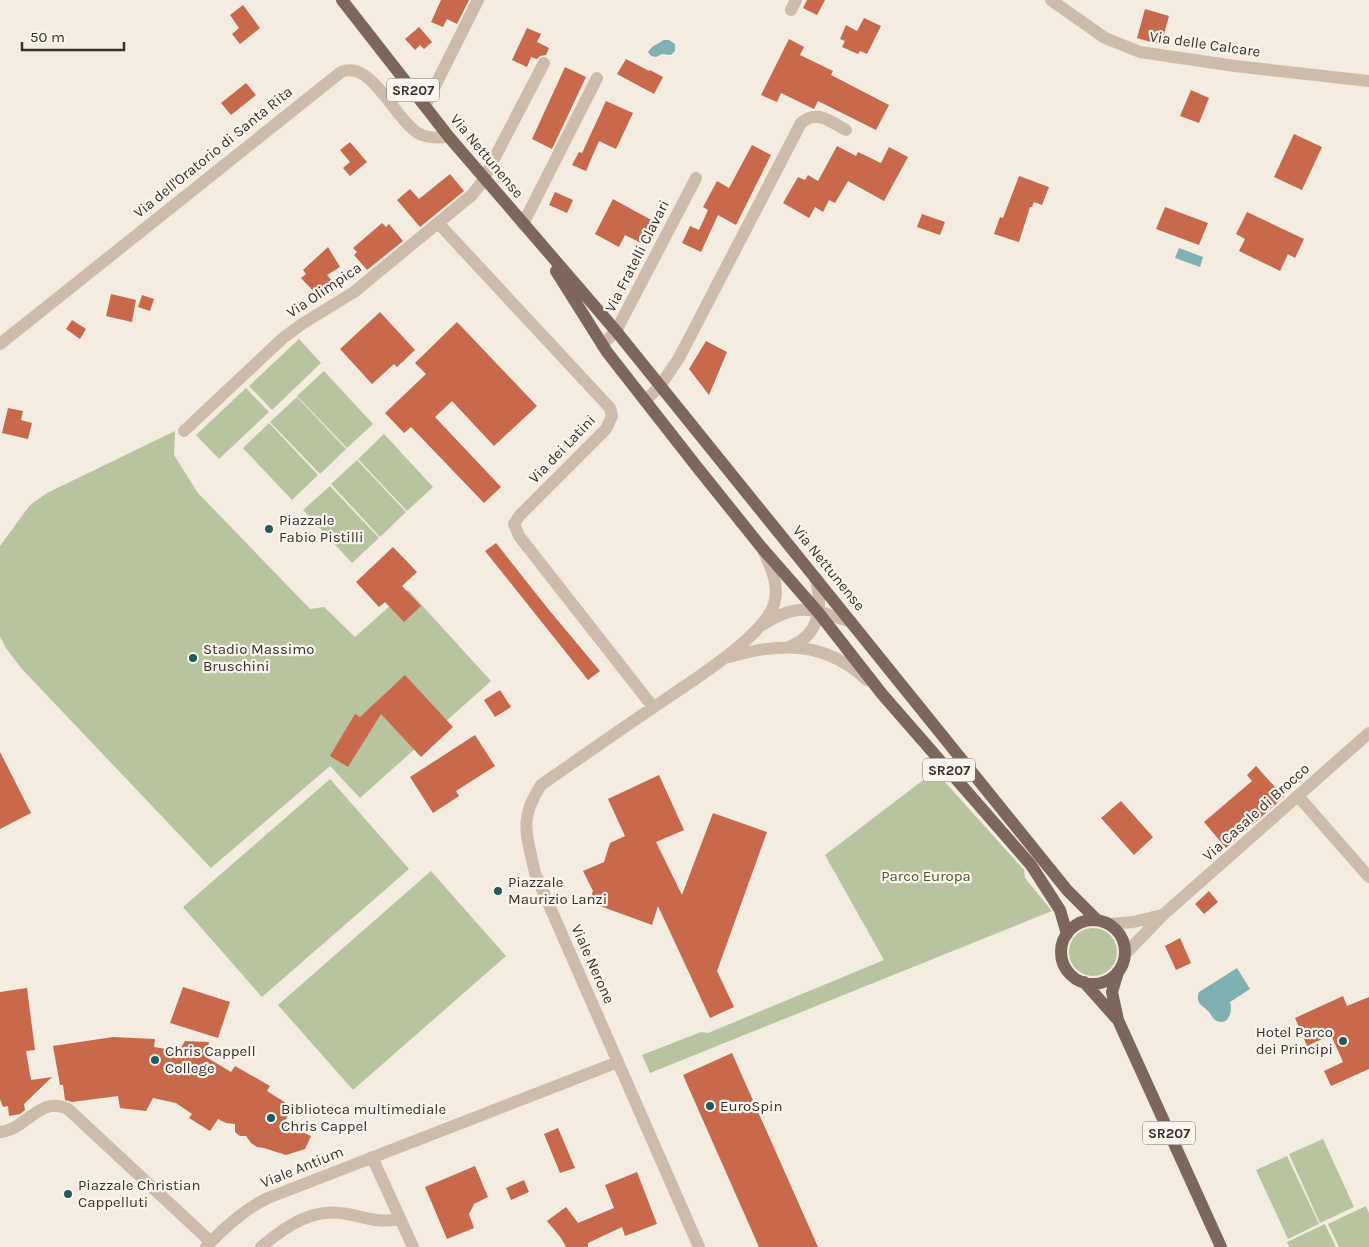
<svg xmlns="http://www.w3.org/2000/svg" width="1369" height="1247" font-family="Karla,sans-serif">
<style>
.green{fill:#b8c4a0}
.water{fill:#7fb0b2}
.building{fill:#c8694b}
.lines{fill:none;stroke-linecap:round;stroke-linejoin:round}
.minor{stroke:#cdbbac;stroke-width:12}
.major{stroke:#7d675c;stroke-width:12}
.poi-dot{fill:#1f5a5e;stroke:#fbf5ee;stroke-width:2}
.labels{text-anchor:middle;stroke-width:4.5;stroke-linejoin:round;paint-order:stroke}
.shield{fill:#fbf5ee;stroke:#756b66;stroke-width:1}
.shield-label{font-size:14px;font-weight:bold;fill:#3b302b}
.street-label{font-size:15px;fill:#3b302b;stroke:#fbf5ee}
.poi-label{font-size:15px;fill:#3b302b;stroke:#fbf5ee;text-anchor:start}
.park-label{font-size:15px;fill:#4a5a2e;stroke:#fbf5ee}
</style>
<rect width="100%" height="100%" fill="#f4ebe1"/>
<!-- green -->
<path class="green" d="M299 339 321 363 272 410 249 386Z
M324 371 373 424 347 448 297 396Z
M246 388 269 412 219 459 196 435Z
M297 397 346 449 320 474 270 422Z
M269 423 318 475 292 500 243 448Z
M175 431 174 455 198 493 310 609 324 607 355 637 408 590 491 681 360 798 330 766 211 868 21 668 6 648 0 637V546L30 505 47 493Z
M384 434 433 487 407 511 358 459Z
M357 460 406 512 380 537 331 484Z
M330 486 379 538 352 563 303 510Z
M935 771 1024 870 1025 878 1052 911 650 1073 642 1055 701 1032 708 1033 884 960 825 855Z
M330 779 409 869 262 997 183 907Z
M431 871 506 956 353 1090 278 1005Z
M1069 952a24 24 0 1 1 48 0a24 24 0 1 1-48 0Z
M1323 1139 1354 1207 1320 1223 1289 1154Z
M1287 1156 1319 1224 1288 1239 1256 1170Z
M1366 1206 1369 1213V1247H1339L1328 1224Z
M1325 1224 1336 1247H1289L1287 1242Z"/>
<!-- water -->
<path class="water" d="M664 40H669L675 44V51L671 55 662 54 656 57 651 56 648 52 652 47Z
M1179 248 1203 257 1200 267 1175 258Z
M1237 968 1250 989 1230 1002C1233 1010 1229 1026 1217 1021 1212 1019 1212 1015 1209 1012 1202 1005 1195 1004 1199 992Z"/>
<!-- building -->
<path class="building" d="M441 0H469L457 24 447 19 443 27 431 22Z
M807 0H825L817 15 803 8Z
M243 5 260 28 240 44 232 34 239 28 230 15Z
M1145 9 1169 16 1161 45 1137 38Z
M864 18 881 26 867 54 860 51 858 54 842 47 845 41 840 39 846 25 857 31Z
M419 27 432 42 424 49 420 45 415 50 405 39Z
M527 28 541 34 537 42 549 48 546 55 540 56 537 59 531 57 527 67 512 60Z
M789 39 804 47 800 55 833 71 831 75 889 105 876 130 818 101 814 109 781 93 777 102 761 95Z
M626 59 649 71 650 70 663 77 654 94 617 74Z
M565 67 586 77 552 149 532 139Z
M246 83 256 95 231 115 221 103Z
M1191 90 1209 98 1199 123 1180 116Z
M606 101 633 113 616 149 599 141 586 171 572 165 579 152 582 153Z
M1294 134 1322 147 1302 190 1274 177Z
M350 142 367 162 350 176 343 168 350 162 340 150Z
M752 145 771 155 736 225 718 215 701 252 682 243 690 226 699 230 708 210 703 207 717 181 729 188Z
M837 146 856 156 858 152 881 163 889 147 908 157 884 201 848 181 835 203 829 200 823 212 815 207 809 218 783 203 798 177 805 180 808 175 818 181Z
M450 174 464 191 420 227 397 200 410 189 419 199Z
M1019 176 1049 187 1042 205 1034 202 1032 207H1030L1019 242 994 234 1000 217 1003 218Z
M555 192 573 200 567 213 549 205Z
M613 199 655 222 643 244 625 235 619 247 595 234Z
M1165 207 1208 223 1199 245 1156 229Z
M1247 212 1304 239 1295 258 1288 254 1280 271 1239 251 1245 239 1236 234Z
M922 214 945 222 940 235 917 227Z
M382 223 386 227 389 224 403 241 367 270 354 255 357 252 353 248Z
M328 247 340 267 327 275 333 282 318 296 301 278 306 274 303 270Z
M111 294 136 300 132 322 106 316Z
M142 295 154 299 150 311 138 307Z
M380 312 415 350 397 367 394 364 372 384 340 349Z
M72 320 86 329 80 339 66 329Z
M457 322 537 406 494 446 452 401 435 417 501 487 484 503 411 427 404 433 385 413 426 374 415 363Z
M706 341 727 352 709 395 689 369Z
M8 408 23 411 21 420 32 423 28 439 2 433Z
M496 543 549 610 600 671 588 680 485 551Z
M393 547 417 572 402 586 421 606 404 622 385 602 379 607 356 582Z
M405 675 453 727 421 757 381 714 348 767 330 756 355 714 360 717Z
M500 690 511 707 495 717 484 700Z
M475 735 495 766 456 791 459 796 433 813 410 777Z
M0 752 31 813 0 829Z
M1256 766 1284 797 1226 848 1204 822 1252 781 1247 775Z
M659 775 684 830 656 842 682 895 713 813 767 832 717 971 734 1007 710 1018 658 906 652 925 589 902 593 891 583 871 604 862 610 843 625 836 608 799Z
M1121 801 1153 837 1134 855 1101 818Z
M1209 891 1218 902 1204 914 1195 904Z
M1180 938 1191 963 1176 970 1165 946Z
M183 987 230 1002 218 1038 170 1023Z
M27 988 35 1050 26 1051 31 1080 52 1077 24 1104 25 1110 20 1114 9 1116 8 1106 3 1107 0 1099V992Z
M1343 996 1347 1006 1369 997V1069L1331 1086 1324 1071 1343 1062 1331 1035 1307 1046 1295 1018Z
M113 1037 155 1039 154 1047 179 1051 185 1041 209 1042 206 1057 231 1072 235 1066 270 1086 267 1091 294 1108 283 1123 311 1136 305 1149 286 1155 264 1148 257 1147 251 1143 246 1136H240L235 1132V1124L226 1123 218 1119 210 1131 189 1118 192 1114 176 1103 153 1098 146 1111 120 1108 118 1096 72 1102 65 1100 63 1085H60L53 1046Z
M732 1053 818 1247H759L683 1075Z
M558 1128 575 1168 560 1173 544 1134Z
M475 1166 488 1197 474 1204 469 1214 474 1228 447 1239 425 1187Z
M637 1172 657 1224 625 1236 622 1227 588 1243V1247H566L561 1238 547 1221 566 1207 578 1223 614 1208 605 1185Z
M524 1180 529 1192 511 1200 506 1188Z"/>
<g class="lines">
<!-- minor -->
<path class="minor" d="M1051 0 1105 38 1140 52 1235 66 1369 81
M791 10 796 0
M425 106 478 0
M439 224 610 408 612 416 606 429 520 515 514 524 519 536 653 707
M523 224 597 78
M0 344 341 72C373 59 396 124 422 135 430 139 440 137 449 137
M602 345 616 331 696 178
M645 401 660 386 679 358 801 123C817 109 831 122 846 130
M184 431 283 338 302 324 354 292 472 195 482 182 544 63
M764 624C799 601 815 610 851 622
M791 646C821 634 823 604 815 577
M729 657C781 642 825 641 867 680
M1298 796 1369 877
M1109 924 1133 922 1162 915
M1125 954 1164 914 1369 733
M0 1132C26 1130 40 1095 68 1109L211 1242
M372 1157 413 1247
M206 1247C224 1228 244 1209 268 1198L618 1062
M261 1247C286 1226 313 1207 347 1214 369 1218 377 1223 400 1219
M699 1247 535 873C527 835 518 820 541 785 577 760 614 734 651 709 682 687 763 639 774 604 780 586 771 568 764 552"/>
<!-- major -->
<path class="major" d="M342 0 449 137 616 331 1067 890 1097 920
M556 271 607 352 697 467 762 548 818 612 882 694 1031 865 1060 910 1067 934
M1061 952a32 32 0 1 1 64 0a32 32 0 1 1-64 0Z
M1118 972 1112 992 1118 1020 1221 1247
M1084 982 1116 1018"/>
</g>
<!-- markers -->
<g class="poi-dot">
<circle cx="269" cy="529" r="5"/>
<circle cx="193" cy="658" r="5"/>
<circle cx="498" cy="891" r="5"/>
<circle cx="1343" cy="1041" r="5"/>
<circle cx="155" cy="1060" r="5"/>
<circle cx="710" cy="1106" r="5"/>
<circle cx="271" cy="1118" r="5"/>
<circle cx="68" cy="1194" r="5"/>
</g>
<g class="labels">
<!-- shield labels -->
<g class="shield">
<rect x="387" y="78.5" width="52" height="23" rx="4"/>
<rect x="923" y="758.5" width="52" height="23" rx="4"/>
<rect x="1143" y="1121.5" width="52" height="23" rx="4"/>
</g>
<g class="shield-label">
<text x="413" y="95">SR207</text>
<text x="949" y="775">SR207</text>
<text x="1169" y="1138">SR207</text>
</g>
<!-- street labels -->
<g class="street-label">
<text transform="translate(1205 44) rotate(8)" y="5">Via delle Calcare</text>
<text transform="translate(213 152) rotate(-39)" y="5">Via dell'Oratorio di Santa Rita</text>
<text transform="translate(487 156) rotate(50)" y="5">Via Nettunense</text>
<text transform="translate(637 256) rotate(-63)" y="5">Via Fratelli Clavari</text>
<text transform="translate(324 290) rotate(-34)" y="5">Via Olimpica</text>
<text transform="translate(562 449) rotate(-46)" y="5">Via dei Latini</text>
<text transform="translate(829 568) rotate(51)" y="5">Via Nettunense</text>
<text transform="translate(1256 812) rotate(-42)" y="5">Via Casale di Brocco</text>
<text transform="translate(593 964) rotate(66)" y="5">Viale Nerone</text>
<text transform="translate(302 1167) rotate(-22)" y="5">Viale Antium</text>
</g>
<!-- poi labels -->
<g class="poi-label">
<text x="279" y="525">Piazzale<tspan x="279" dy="17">Fabio Pistilli</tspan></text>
<text x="203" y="654">Stadio Massimo<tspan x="203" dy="17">Bruschini</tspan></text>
<text x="508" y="887">Piazzale<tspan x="508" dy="17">Maurizio Lanzi</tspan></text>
<text x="1333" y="1037" text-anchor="end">Hotel Parco<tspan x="1333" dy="17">dei Principi</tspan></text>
<text x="165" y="1056">Chris Cappell<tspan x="165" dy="17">College</tspan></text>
<text x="720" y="1111">EuroSpin</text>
<text x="281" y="1114">Biblioteca multimediale<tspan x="281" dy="17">Chris Cappel</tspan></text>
<text x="78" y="1190">Piazzale Christian<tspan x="78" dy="17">Cappelluti</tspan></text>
</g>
<!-- park labels -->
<g class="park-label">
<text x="926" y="881">Parco Europa</text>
</g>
</g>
<!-- scale -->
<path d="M22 42v8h102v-8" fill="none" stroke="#3b302b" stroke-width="2.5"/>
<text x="30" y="42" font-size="15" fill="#3b302b" stroke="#fbf5ee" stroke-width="4" paint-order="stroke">50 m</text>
</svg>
